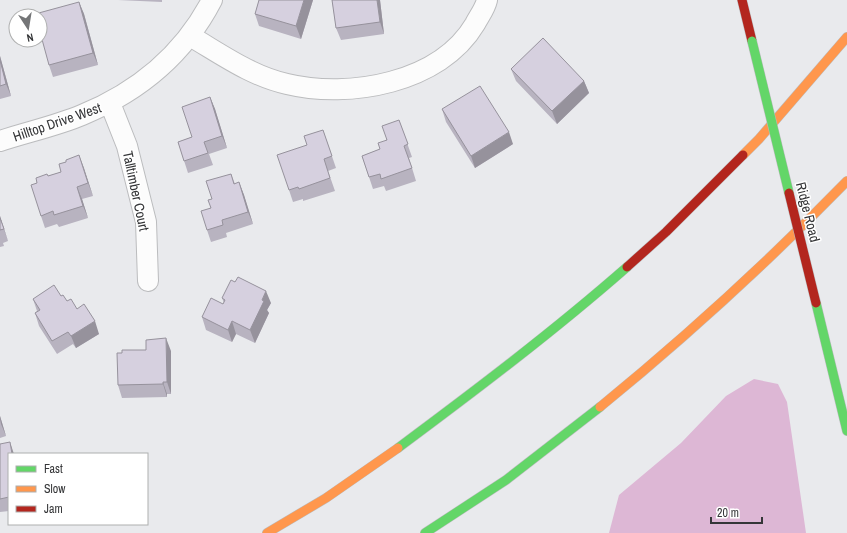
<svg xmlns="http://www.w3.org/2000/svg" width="847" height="533" font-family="'Archivo Narrow',sans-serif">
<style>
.forest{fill:#ddb7d5}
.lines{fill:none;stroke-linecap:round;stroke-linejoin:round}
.street-casing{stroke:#bbbcbe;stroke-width:22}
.fast-casing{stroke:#bbbcbe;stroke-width:10}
.slow-casing{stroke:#bbbcbe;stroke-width:10}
.jam-casing{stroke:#bbbcbe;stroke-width:10}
.street{stroke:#fcfcfc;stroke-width:20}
.fast{stroke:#63d668;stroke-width:9}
.slow{stroke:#ff974d;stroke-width:9}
.jam{stroke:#b3261e;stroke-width:9}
.fast-bridge-casing{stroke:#bbbcbe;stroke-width:10;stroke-linecap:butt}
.jam-bridge-casing{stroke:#bbbcbe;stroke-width:10;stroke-linecap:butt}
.fast-bridge{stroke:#63d668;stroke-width:9}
.jam-bridge{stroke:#b3261e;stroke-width:9}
.wall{fill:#b8b3c0}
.shaded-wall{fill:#96929c}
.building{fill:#d6d0df;stroke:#96929c}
.labels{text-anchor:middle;stroke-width:3;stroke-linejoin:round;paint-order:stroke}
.street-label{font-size:14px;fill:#353638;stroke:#fff}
</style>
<rect width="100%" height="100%" fill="#e9eaed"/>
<!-- forest -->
<path class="forest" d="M754 379 778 384 787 402 806 533H609L619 495 681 443 726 396Z"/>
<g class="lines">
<!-- street casing -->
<g class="street-casing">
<path id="street" d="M190 36C221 54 251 76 287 84 349 99 440 83 475 24 479 16 485 9 487 0
M110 103 127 146 146 222 148 281
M0 141C27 132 56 126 82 115 138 92 184 54 212 0"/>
</g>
<!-- fast casing -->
<g class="fast-casing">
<path id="fast" d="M816 303 847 431
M398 448C476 390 554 331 627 267
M425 533 506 480 600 407"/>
</g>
<!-- slow casing -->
<g class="slow-casing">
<path id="slow" d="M743 155 759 139 847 37
M600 407C687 336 769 261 847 181
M267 533 326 498 398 448"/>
</g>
<!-- jam casing -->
<g class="jam-casing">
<path id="jam" d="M742 0 752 41
M627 267 666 232 743 155"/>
</g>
<!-- street -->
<use href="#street" class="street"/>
<!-- fast -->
<use href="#fast" class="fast"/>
<!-- slow -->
<use href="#slow" class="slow"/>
<!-- jam -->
<use href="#jam" class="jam"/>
<!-- fast-bridge casing -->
<g class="fast-bridge-casing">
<path id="fast-bridge" d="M752 41 789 193"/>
</g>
<!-- jam-bridge casing -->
<g class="jam-bridge-casing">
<path id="jam-bridge" d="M789 193 816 303"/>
</g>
<!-- fast-bridge -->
<use href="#fast-bridge" class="fast-bridge"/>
<!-- jam-bridge -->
<use href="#jam-bridge" class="jam-bridge"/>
</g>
<!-- wall -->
<path class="wall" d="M118 0H162V2Z
M259 0H313L301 39 259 26 255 14Z
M332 0H380L384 34 341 40 336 28Z
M79 2 84 14 98 65 53 77 49 65Z
M0 56 11 96 0 99Z
M511 69 584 81 589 93 557 124 516 81Z
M210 97 215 109 227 148 209 154 213 165 188 173 178 142 192 137Z
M442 109 513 144 475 168 446 122Z
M399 120 412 157 409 158 416 181 386 191 384 186 373 189 362 156 380 149Z
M323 130 336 168 328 171 335 191 303 201V199L293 202 289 190 307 145Z
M79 155 93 196 82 199 88 218 59 227 57 224 45 228 41 216 37 183 48 176 61 172 66 162Z
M231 174 235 184 239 182 244 195 253 224 226 233 227 237 211 242 207 230 212 199Z
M0 216 8 241 3 243 4 246 0 247Z
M61 296 77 309 99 334 76 348 73 344 57 354 39 326 35 313 37 311 33 299Z
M222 298 271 303 267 310 269 313 255 343 236 334 232 342 206 330 202 317 223 304 224 303Z
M171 351V394H167V397L122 398 118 385Z
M0 416 6 436 0 438Z
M0 444 9 454V511L0 512Z"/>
<!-- shaded-wall -->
<path class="shaded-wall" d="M304 0H313L301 39 296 26Z
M377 0H380L384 34 380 22Z
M79 2 84 14 98 65 93 53Z
M0 56 11 96 6 84 0 60Z
M584 81 589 93 557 124 552 111Z
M210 97 215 109 227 148 222 136Z
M509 132 513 144 475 168 471 156Z
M79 155 84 168 93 196 88 183Z
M239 182 244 195 253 224 248 212Z
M77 187 82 199 88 218 83 206Z
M0 216 8 241 0 218Z
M266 291 271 303 267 310 269 313 255 343 250 330 262 300Z
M95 321 99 334 76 348 71 336Z
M232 321 236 334 232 342 228 330Z
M166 338 171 351V394L167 382Z
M163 382 167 394V397L163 384Z
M0 416 6 436 1 424 0 419Z
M10 442 14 454H12Z"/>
<!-- building -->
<path class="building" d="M259 0H304L296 26 255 14Z
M332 0H377L380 22 336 28Z
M79 2 93 53 49 65 40 32V16H36L35 14Z
M543 38 584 81 552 111 511 69Z
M0 60 6 84 0 86Z
M480 86 509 132 471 156 442 109Z
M210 97 222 136 204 142 208 153 184 161 178 142 192 137 182 107Z
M399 120 408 144 404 146 412 168 381 179 380 174 369 177 362 156 380 149 378 143 387 140 382 126Z
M323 130 332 156 324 159 330 178 299 189 298 187 289 190 277 155 307 145 304 136Z
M79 155 88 183 77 187 83 206 54 215 53 211 41 216 31 185 37 183 36 178 47 174 48 176 61 172 59 164 66 162V160Z
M231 174 234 184 239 182 248 212 222 220 223 225 207 230 201 211 211 208 208 200 212 199 206 181Z
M0 218 4 229 0 230Z
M238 277 266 291 262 300 264 301 250 330 232 321 228 330 202 317 211 298 223 304 225 300 222 298 231 280 235 282Z
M54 285 61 296 63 295 67 301 71 299 77 309 84 304 95 321 71 336 68 332 52 341 35 313 40 310 33 299Z
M166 338 167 382H163V384L118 385 117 353H122V350H146V340Z
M10 442 12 454H9V497L0 499V444Z"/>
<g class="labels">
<!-- street labels -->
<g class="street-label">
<text transform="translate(57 122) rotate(-19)" y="5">Hilltop Drive West</text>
<text transform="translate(136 191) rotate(78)" y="5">Talltimber Court</text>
<text transform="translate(808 212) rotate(76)" y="5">Ridge Road</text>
</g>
</g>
<!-- legend -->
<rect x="8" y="453" width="140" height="72" fill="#ffffff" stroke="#aeafaf"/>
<rect x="16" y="466" width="20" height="6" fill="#63d668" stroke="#aeafaf"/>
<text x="44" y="473" font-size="12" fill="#353638">Fast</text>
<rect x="16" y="486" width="20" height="6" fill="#ff974d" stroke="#aeafaf"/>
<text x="44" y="493" font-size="12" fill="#353638">Slow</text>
<rect x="16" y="506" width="20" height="6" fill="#b3261e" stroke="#aeafaf"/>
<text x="44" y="513" font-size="12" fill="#353638">Jam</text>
<!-- north arrow -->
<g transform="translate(28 28) rotate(168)"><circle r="19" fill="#ffffff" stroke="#aeafaf"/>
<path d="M0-3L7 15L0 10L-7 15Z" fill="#747577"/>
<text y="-6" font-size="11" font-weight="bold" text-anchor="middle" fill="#353638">N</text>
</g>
<!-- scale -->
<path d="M711 517v6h51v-6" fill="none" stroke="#353638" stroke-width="2"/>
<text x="717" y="517" font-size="12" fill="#353638" stroke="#ffffff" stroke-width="3" paint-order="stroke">20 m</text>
</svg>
